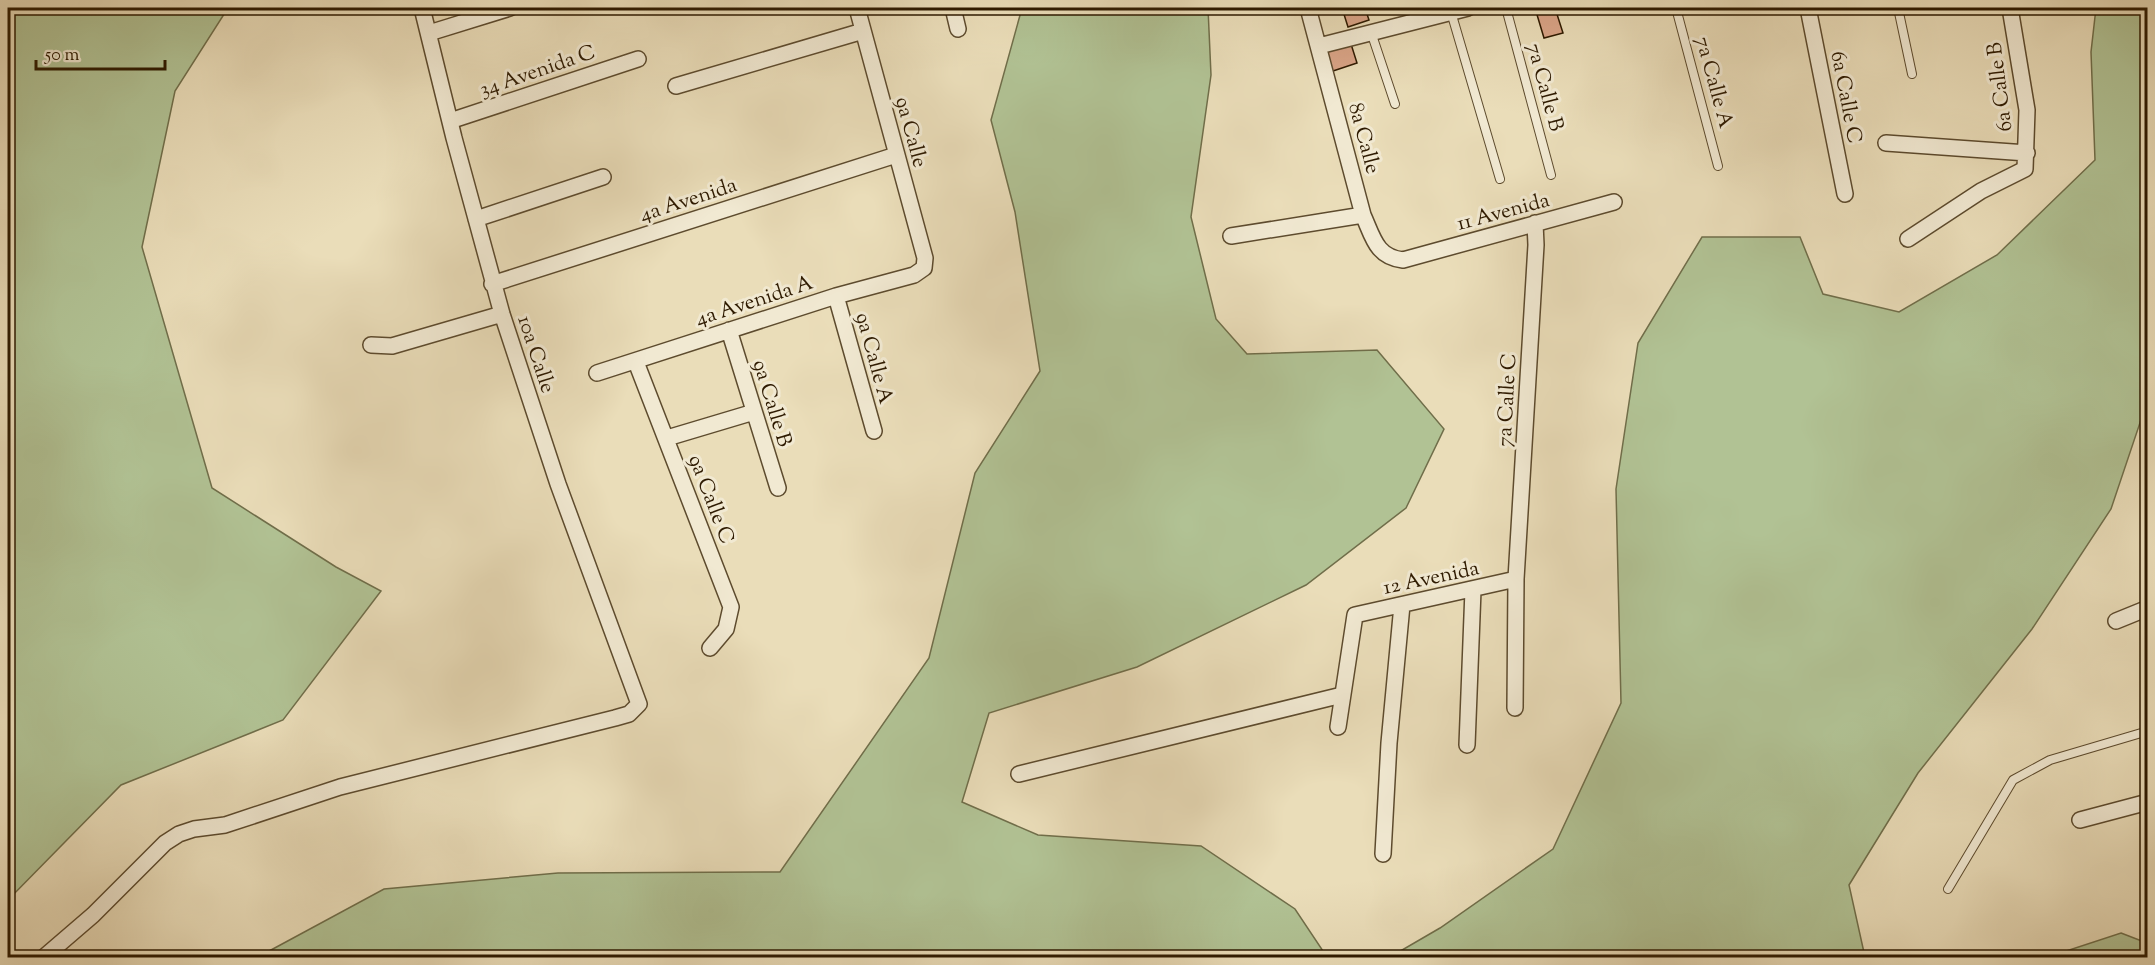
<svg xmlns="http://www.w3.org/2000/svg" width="2155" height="965" font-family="'Sorts Mill Goudy',serif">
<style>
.green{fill:#b1c294;stroke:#706e4a;stroke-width:1.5}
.building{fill:#d9a487;stroke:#2e1a00;stroke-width:1.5}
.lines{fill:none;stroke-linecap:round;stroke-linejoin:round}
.service-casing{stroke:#5d4b2e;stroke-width:10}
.minor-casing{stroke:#5d4b2e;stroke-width:18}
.service{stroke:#f1e9d2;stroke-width:8}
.minor{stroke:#f1e9d2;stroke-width:15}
.labels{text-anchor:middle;stroke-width:6;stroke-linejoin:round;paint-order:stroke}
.street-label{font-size:21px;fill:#2e1a00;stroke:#f1e9d2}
</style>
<rect width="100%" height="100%" fill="#eaddb9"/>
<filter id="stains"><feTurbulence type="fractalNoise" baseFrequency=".00333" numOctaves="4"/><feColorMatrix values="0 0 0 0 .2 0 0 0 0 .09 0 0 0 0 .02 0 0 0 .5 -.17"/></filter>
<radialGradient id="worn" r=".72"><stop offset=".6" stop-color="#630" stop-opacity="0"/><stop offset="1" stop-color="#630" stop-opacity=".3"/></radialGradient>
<!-- green -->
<path class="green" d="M8 8H228L175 91 142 247 212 488 336 567 381 591 283 720 121 785 8 900Z
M1022 8H1208L1211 75 1191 217 1216 319 1247 354 1377 350 1444 429 1406 508 1306 585 1137 667 989 713 962 802 1038 835 1201 846 1295 909 1327 957H258L384 889 558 873 780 872 929 658 975 473 1040 371 1015 212 991 120Z
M2096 8H2147V402L2111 509 2032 629 1918 773 1849 885 1865 957H1390L1440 928 1553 849 1621 703 1616 489 1638 343 1702 237H1800L1823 294 1899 312 1997 255 2095 160 2091 52Z
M2121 933 2147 943V957H2048Z"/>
<!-- building -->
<path class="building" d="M1342 8H1365L1369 20 1348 27Z
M1535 8H1555L1563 33 1544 38Z
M1351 44 1357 63 1330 72 1324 52Z"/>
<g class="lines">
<!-- service casing -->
<g class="service-casing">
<path id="service" d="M1506 8 1551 175
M1676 8 1718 166
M1898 8 1912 74
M1451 12 1500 179
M1371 32 1395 104
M1948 889 2013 780 2050 760 2148 731"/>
</g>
<!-- minor casing -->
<g class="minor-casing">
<path id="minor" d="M953 8 958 29
M1308 8 1363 215C1373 237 1376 257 1403 260L1614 202
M1808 8 1845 194
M429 33 510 8
M1319 46 1468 8
M676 86 863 31
M450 121 638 59
M1886 143 2027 153
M476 219 603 177
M1231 236 1363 215
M1908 239 1981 191 2025 169 2027 110 2010 8
M492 284 896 155
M836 296 874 431
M729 330 778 488
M371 345 392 346 502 314
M636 362 731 607 726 629 710 648
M597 373 836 296 914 275 924 268 925 258 857 8
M667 438 754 412
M2116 621 2148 608
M1515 708 1516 579 1536 245 1535 223
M1338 727 1355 615 1516 579
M1467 745 1473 590
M1019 774 1342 695
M2080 820 2148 802
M1383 854 1389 743 1402 605
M43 958 93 915 165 843 179 834 194 829 225 825 340 787 615 718 629 714 639 704 558 484 502 314 454 138 422 8"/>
</g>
<!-- service -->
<use href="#service" class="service"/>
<!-- minor -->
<use href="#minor" class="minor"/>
</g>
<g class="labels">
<!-- street labels -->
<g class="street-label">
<text transform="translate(537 70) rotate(-19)" y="7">34 Avenida C</text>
<text transform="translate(1715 82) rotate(75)" y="7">7a Calle A</text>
<text transform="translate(1546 87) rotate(75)" y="7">7a Calle B</text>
<text transform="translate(1999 87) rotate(-97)" y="7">6a Calle B</text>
<text transform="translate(1847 97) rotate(79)" y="7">6a Calle C</text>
<text transform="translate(912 132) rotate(75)" y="7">9a Calle</text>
<text transform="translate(1365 138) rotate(75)" y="7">8a Calle</text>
<text transform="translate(688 199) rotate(-18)" y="7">4a Avenida</text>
<text transform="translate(1503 211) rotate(-15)" y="7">11 Avenida</text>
<text transform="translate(754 300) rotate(-18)" y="7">4a Avenida A</text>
<text transform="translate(537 354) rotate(72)" y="7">10a Calle</text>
<text transform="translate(875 358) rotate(75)" y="7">9a Calle A</text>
<text transform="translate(1506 400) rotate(-87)" y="7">7a Calle C</text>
<text transform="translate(773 403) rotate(73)" y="7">9a Calle B</text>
<text transform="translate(712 499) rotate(69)" y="7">9a Calle C</text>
<text transform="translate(1431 577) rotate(-12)" y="7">12 Avenida</text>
</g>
</g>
<!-- margin -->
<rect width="2155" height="965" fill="none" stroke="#eaddb9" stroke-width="30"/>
<rect x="9" y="9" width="2137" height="947" fill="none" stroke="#2e1a00" stroke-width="3"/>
<rect x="15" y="15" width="2125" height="935" fill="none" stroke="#2e1a00" stroke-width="1.5"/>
<!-- scale -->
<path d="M36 60v9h129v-9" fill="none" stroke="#2e1a00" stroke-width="3"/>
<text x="45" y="60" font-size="18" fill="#2e1a00" stroke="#f1e9d2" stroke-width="4.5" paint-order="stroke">50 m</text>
<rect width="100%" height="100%" filter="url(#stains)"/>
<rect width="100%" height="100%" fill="url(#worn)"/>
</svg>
